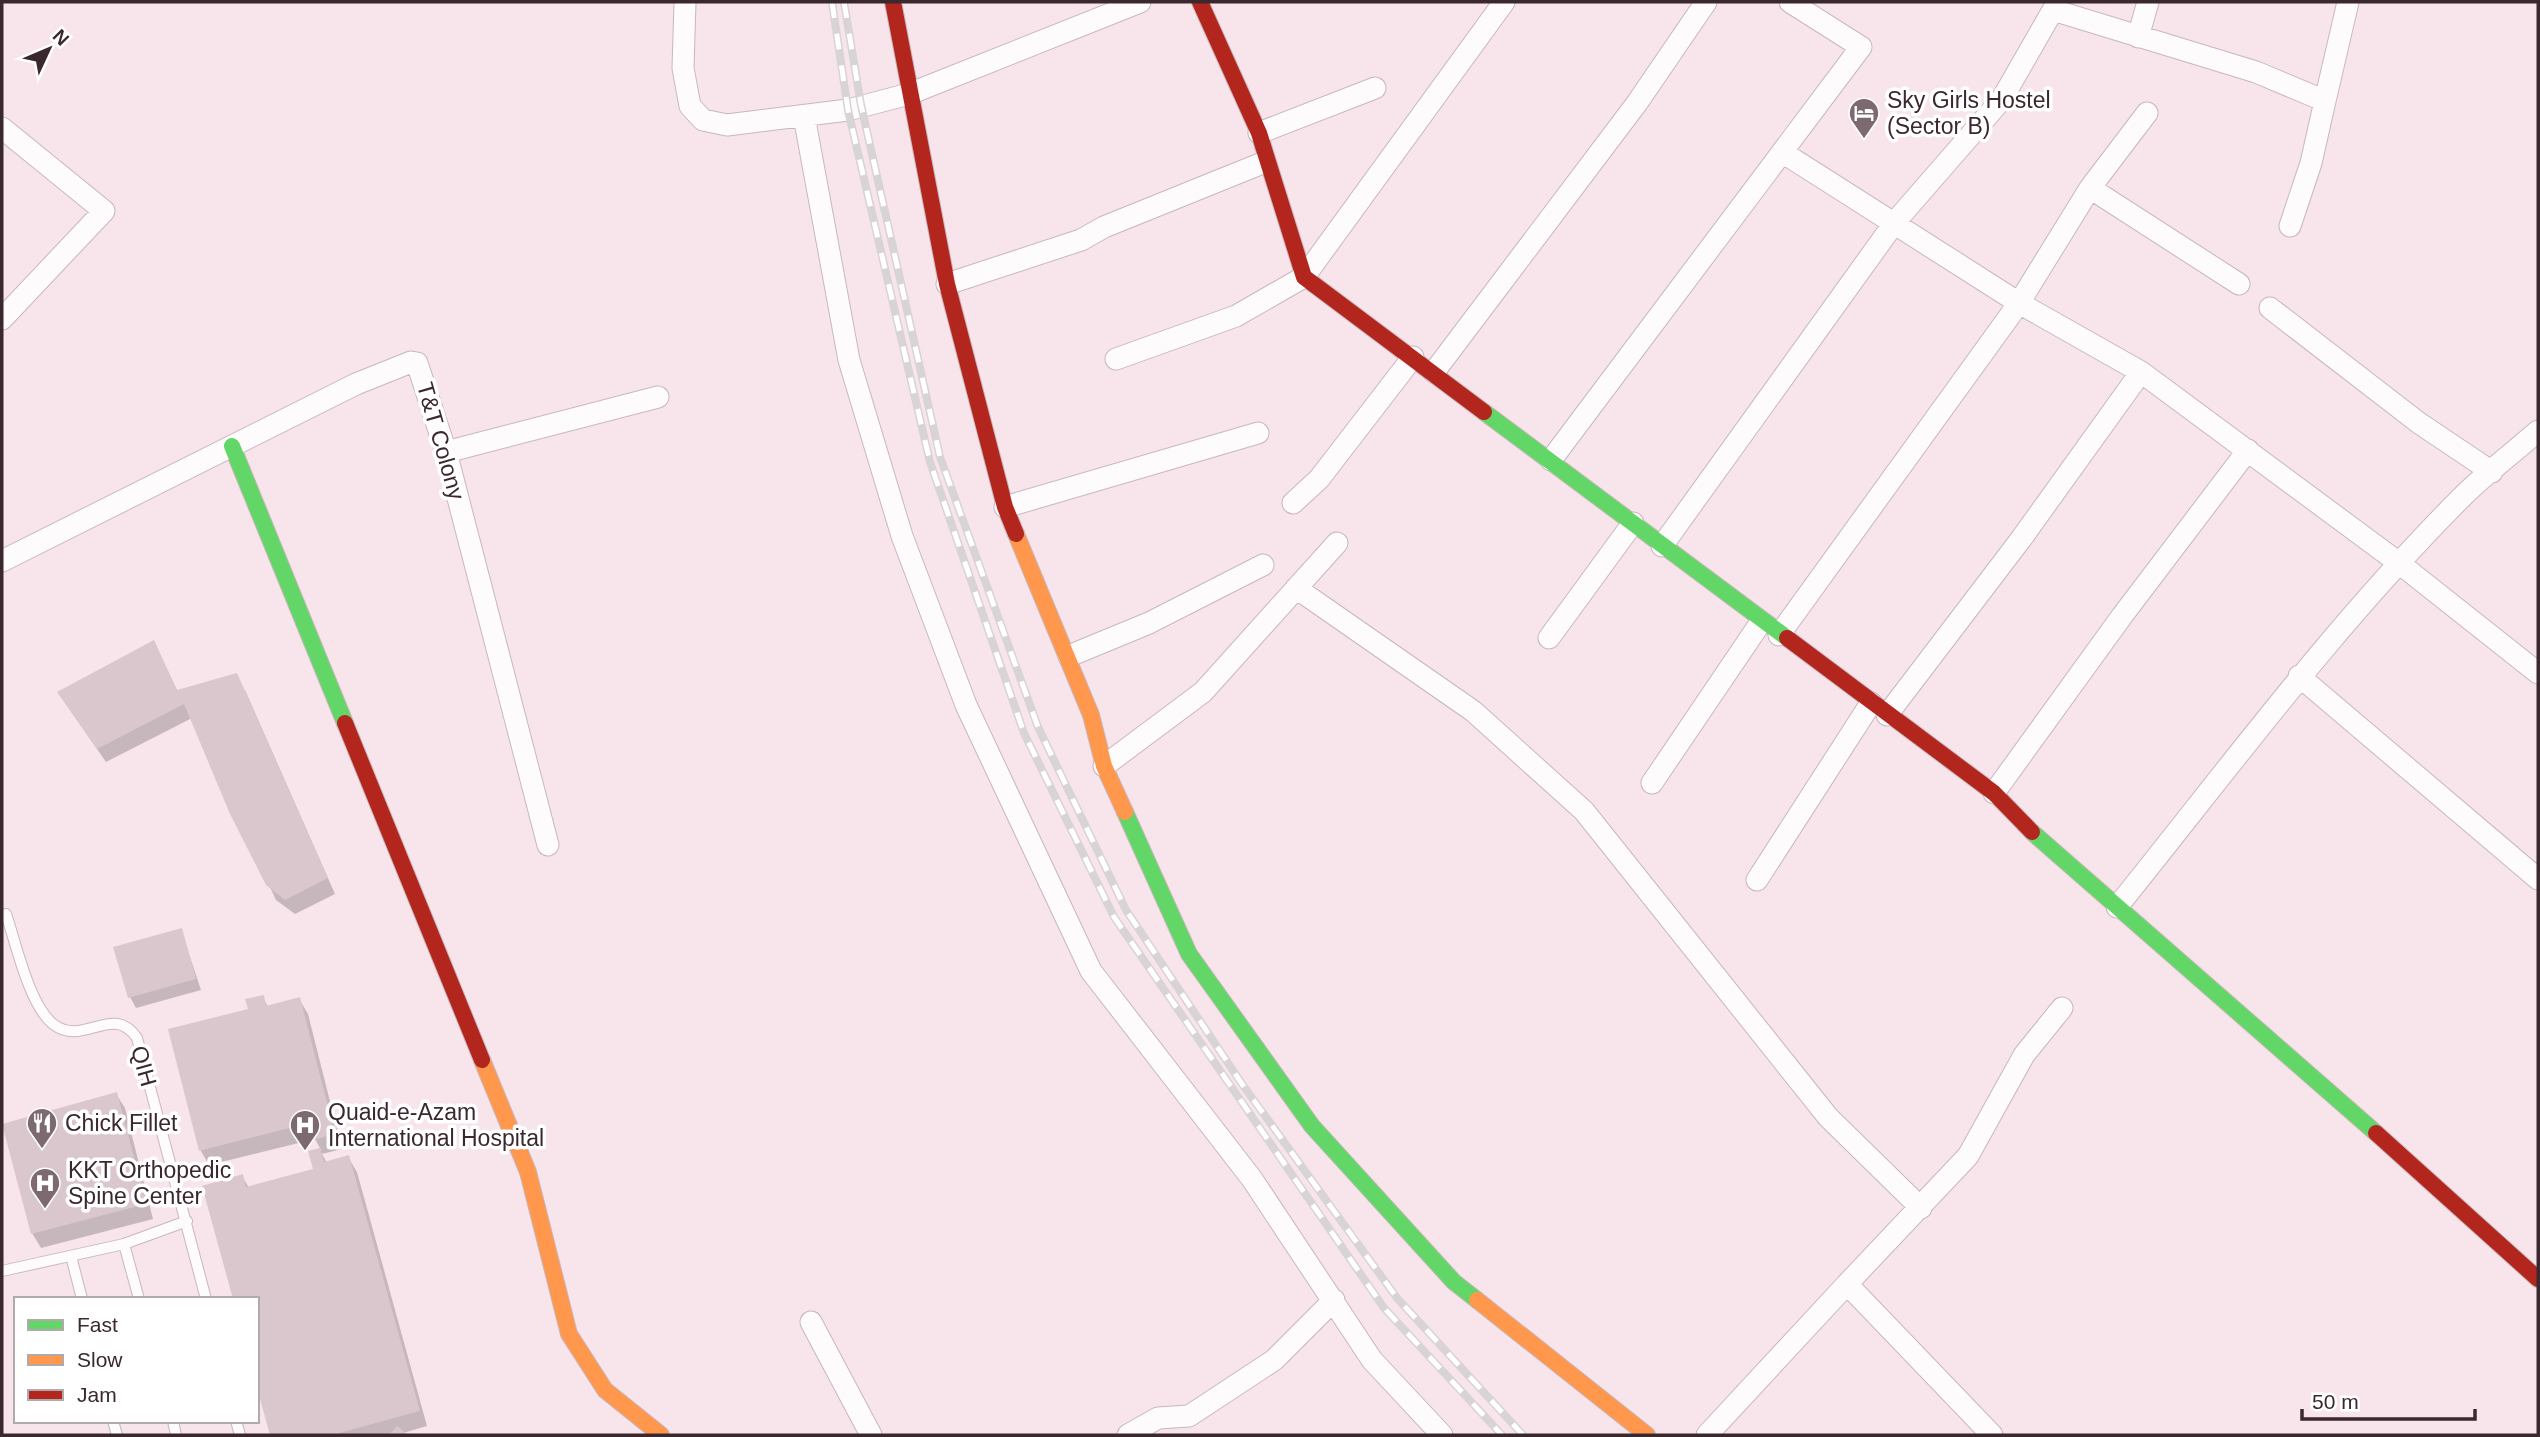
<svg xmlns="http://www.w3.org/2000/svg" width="2540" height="1437" font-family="Arial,sans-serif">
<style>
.shadow{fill:#0003}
.building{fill:#d9c7cd}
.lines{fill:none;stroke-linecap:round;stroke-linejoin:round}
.lane-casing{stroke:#c8b7bd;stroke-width:12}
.street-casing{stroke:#c8b7bd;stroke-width:23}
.fast-casing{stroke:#c8b7bd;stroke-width:18}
.slow-casing{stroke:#c8b7bd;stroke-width:18}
.jam-casing{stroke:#c8b7bd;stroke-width:18}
.lane{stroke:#fefbfc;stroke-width:10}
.street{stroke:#fefbfc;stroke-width:21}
.fast{stroke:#63d668;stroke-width:16}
.slow{stroke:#ff974d;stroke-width:16}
.jam{stroke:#b3261e;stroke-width:16}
.rail-casing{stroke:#d8d3d5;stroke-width:8}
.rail{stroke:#fff;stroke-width:5;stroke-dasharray:16;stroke-linecap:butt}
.labels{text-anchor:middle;stroke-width:7;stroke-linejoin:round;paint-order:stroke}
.poi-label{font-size:23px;fill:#3b282f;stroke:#fff;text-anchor:start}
.street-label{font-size:23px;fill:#3b282f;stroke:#fff}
</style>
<rect width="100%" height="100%" fill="#f7e5eb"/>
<!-- shadow -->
<path class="shadow" d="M153 642 178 692 245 690 335 894 295 914 276 900 192 718 106 762 68 707Z
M181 930 201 990 136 1008 130 997Z
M263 997 268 1007 299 999 308 1014 342 1149 322 1154 327 1163 348 1157 357 1172 427 1426 403 1433 405 1435H272L257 1381V1299L242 1176 249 1188 315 1170 310 1153 321 1150 315 1139 209 1165 201 1151 170 1031 250 1010Z
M116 1094 125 1108 153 1219 41 1248 32 1233Z"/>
<!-- building -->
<path class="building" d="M154 640 177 690 237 673 328 878 285 900 266 885 230 814 184 704 97 749 57 692Z
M182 928 196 979 128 998 113 947Z
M264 995 266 1006 300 997 335 1134 313 1140 309 1123 199 1151 168 1029 248 1009 245 999Z
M117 1092 146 1204 31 1234 2 1124Z
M320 1148 324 1162 349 1155 420 1411 332 1435H270L257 1388V1299H233L202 1186 243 1174 246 1187 313 1169 308 1151Z
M397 1426 408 1435H389Z"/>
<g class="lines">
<!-- lane casing -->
<g class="lane-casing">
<path id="lane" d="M6 914C16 943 29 1005 53 1024 84 1048 112 1002 137 1038L206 1299
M124 1244 139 1299
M71 1256 82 1299
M2 1271 124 1244 187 1221
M113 1421 117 1435
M173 1421 176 1435
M236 1421 240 1435"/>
</g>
<!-- street casing -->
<g class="street-casing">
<path id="street" d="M685 2 683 68 690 106 703 120 727 125 848 110 909 94 1140 2
M2138 37 2148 2
M804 116 849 360 902 536 966 705 1091 971 1252 1179 1372 1360 1442 1435
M2 128 104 211 2 319
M1259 133 1375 88
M1782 152 2019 303 2141 372 2399 563 2538 673
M2090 188 2239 284
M2290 226 2311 163 2325 101
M947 284 1081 240 1104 227 1265 162
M2270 308 2419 423 2492 472
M1116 359 1236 316 1304 277 1504 2
M1434 372 1637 103 1706 2
M446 452 658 397
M1551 460 1861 47 1790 2
M1293 503 1319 479 1413 357
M1005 507 1258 433
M1662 546 1895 222 2002 99 2053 10 2256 72 2325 101 2348 2
M2 561 356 384 411 362 417 363 446 452 548 845
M1296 588 1473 711 1584 811 1828 1117 1921 1208
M1779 635 2019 303 2090 188 2147 113
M1549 638 1633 523
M1069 656 1149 623 1263 565
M2299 676 2538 879
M1887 715 2021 539 2141 372
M1104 766 1203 692 1337 543
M1652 783 1761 622
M1994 793 2122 616 2248 450
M1757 880 1871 703
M2117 907C2229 768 2335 624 2462 497 2485 474 2513 453 2538 431
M1847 1284 1968 1156 2024 1055 2062 1008
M811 1322 871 1435
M1128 1435 1158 1418 1189 1416 1274 1360 1334 1300
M1707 1435 1847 1284 1992 1435"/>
</g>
<!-- fast casing -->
<g class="fast-casing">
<path id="fast" d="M1484 412 1787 638
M232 446 345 723
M1125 812 1189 954 1312 1126 1454 1282 1477 1300
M2032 832 2376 1133"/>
</g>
<!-- slow casing -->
<g class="slow-casing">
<path id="slow" d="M1016 534 1091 715 1104 766 1125 812
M482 1060 528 1172 569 1334 605 1390 661 1435
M1477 1300 1647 1435"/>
</g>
<!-- jam casing -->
<g class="jam-casing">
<path id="jam" d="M893 2 947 284 1005 507 1016 534
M1200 2 1259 133 1304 277 1484 412
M1787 638 1994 793 2032 832
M345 723 482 1060
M2376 1133 2538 1279"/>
</g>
<!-- lane -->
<use href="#lane" class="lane"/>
<!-- street -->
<use href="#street" class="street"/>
<!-- fast -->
<use href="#fast" class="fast"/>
<!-- slow -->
<use href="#slow" class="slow"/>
<!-- jam -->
<use href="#jam" class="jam"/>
<!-- rail casing -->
<g class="rail-casing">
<path id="rail" d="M832 2 848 110 930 462 1024 733 1114 917 1384 1308 1502 1435
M844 2 861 105 940 457 1038 727 1126 910 1242 1084 1397 1298 1523 1435"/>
</g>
<!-- rail -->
<use href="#rail" class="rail"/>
</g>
<!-- icons -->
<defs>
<g id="hotel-pin" transform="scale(1.575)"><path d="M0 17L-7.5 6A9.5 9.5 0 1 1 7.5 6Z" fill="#7d6a71" stroke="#fff"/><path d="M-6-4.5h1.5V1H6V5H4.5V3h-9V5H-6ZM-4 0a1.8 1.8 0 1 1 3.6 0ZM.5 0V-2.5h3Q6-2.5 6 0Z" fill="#fff"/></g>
<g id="restaurant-pin" transform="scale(1.575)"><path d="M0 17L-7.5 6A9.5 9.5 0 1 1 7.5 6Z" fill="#7d6a71" stroke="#fff"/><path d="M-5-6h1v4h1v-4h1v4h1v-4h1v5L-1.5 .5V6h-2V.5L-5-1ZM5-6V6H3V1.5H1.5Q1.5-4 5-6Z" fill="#fff"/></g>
<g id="hospital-pin" transform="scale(1.575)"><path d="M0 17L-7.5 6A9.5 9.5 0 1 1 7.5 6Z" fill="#7d6a71" stroke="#fff"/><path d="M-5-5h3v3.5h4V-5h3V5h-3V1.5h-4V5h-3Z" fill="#fff"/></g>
</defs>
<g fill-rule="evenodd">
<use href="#hotel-pin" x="1864" y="113"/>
<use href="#restaurant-pin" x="42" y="1123"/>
<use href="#hospital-pin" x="305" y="1125"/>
<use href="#hospital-pin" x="45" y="1183"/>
</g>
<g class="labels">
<!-- poi labels -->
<g class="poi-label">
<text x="1887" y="108">Sky Girls Hostel<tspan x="1887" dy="26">(Sector B)</tspan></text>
<text x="328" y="1120">Quaid-e-Azam<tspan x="328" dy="26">International Hospital</tspan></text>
<text x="65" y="1131">Chick Fillet</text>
<text x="68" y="1178">KKT Orthopedic<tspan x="68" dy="26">Spine Center</tspan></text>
</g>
<!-- street labels -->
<g class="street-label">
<text transform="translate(441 441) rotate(74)" y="8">T&amp;T Colony</text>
<text transform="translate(144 1066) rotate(74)" y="8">QIH</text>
</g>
</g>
<!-- border -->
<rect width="2540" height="1437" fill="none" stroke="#3b282f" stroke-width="7"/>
<!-- legend -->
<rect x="14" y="1297" width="245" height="126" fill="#ffffff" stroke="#b1a9ac" stroke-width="2"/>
<rect x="28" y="1320" width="35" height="10" fill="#63d668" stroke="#b1a9ac" stroke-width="2"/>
<text x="77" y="1332" font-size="21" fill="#3b282f">Fast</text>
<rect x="28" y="1355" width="35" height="10" fill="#ff974d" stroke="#b1a9ac" stroke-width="2"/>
<text x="77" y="1367" font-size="21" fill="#3b282f">Slow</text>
<rect x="28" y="1390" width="35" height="10" fill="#b3261e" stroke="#b1a9ac" stroke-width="2"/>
<text x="77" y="1402" font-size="21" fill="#3b282f">Jam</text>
<!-- north arrow -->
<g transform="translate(49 49) rotate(46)" stroke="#ffffff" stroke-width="5" paint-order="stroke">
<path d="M0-5L12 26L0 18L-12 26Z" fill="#3b282f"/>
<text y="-10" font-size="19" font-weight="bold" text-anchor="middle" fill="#3b282f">N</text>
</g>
<!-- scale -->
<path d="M2302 1409v10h173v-10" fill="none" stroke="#3b282f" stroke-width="3.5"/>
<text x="2312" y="1409" font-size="21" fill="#3b282f" stroke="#ffffff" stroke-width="5" paint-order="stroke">50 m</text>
</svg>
